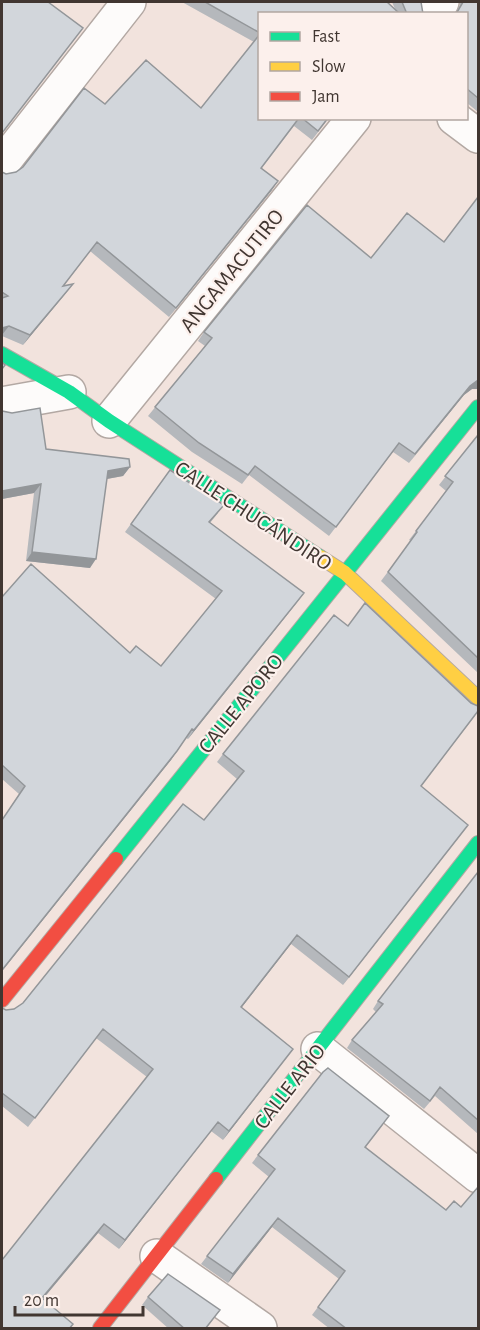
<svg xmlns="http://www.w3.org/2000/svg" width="480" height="1330" font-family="'Alegreya Sans',sans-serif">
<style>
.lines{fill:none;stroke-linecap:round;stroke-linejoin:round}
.street-casing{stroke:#b3a8a3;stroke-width:36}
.fast-casing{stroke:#b3a8a3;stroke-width:16}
.slow-casing{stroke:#b3a8a3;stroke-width:16}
.jam-casing{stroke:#b3a8a3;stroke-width:16}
.street{stroke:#fdfbfa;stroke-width:33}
.fast{stroke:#16e098;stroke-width:14}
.slow{stroke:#ffcf43;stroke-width:14}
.jam{stroke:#f24e42;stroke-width:14}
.wall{fill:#b5b8bc}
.shaded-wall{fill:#939699}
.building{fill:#d2d6db;stroke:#939699;stroke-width:1.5}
.labels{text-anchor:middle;stroke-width:4.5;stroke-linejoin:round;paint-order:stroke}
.street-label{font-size:22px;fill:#413631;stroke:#fcf0ec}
</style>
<rect width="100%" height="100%" fill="#f2e3dd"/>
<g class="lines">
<!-- street casing -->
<g class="street-casing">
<path id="street" d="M433 14 442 2
M454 118 478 136
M2 164 129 2
M2 404 69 392
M109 421 354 118
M318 1049 478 1176
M157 1256 260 1328"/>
</g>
<!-- fast casing -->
<g class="fast-casing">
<path id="fast" d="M2 354 69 392 109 421 320 557
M116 859 478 407
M216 1179 478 843"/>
</g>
<!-- slow casing -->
<g class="slow-casing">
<path id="slow" d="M320 557 345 573 478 698"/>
</g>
<!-- jam casing -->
<g class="jam-casing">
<path id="jam" d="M2 1000 116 859
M100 1328 216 1179"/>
</g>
<!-- street -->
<use href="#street" class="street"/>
<!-- fast -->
<use href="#fast" class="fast"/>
<!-- slow -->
<use href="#slow" class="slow"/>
<!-- jam -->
<use href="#jam" class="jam"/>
</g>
<!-- wall -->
<path class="wall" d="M182 2H387L395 9 392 2H421L423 14H260V118H329L312 140 294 126 262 168 272 190 169 317 90 251 64 286 66 293 23 345 2 336V172L6 174 16 172 105 104 201 108 254 42Z
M460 2H478V112L466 102V14H455L460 5Z
M478 197V389H472L464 395 409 463 393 452 329 536 249 475 242 484 192 452 148 416 205 346 198 341 204 332 371 258 444 242Z
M2 411 46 449 130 467 123 476 107 479 90 568 26 561 34 493 2 499Z
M478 435V673L381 581 411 541 409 540 416 531 446 491 439 485Z
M170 470 218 513 210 523 298 601 188 739 186 738 171 760 2 971V820L19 794 2 779V597L161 666 216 599 125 532Z
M475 716 421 786 462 833 343 985 291 944 241 1008 293 1049 223 1140 211 1131 119 1249 98 1233 43 1299 73 1324 70 1329H2L147 1077 96 1038 28 1127 2 1106V1008L6 1010 14 1009 23 1003 204 820 237 779 217 762 223 754Z
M478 872V1134L435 1096 424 1109 347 1048 352 1040 376 1012 373 1009 378 1001Z
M383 1125 366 1147 478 1329H330L312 1315 339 1279 272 1227 228 1283 201 1264 269 1177 252 1163 258 1155Z
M148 1297 220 1310 206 1329H169L142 1305Z"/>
<!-- shaded-wall -->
<path class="shaded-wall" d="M278 181 272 190 169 317 176 308Z
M73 284 66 293 23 345 30 335Z
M9 326 2 335V336V328Z
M478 380V389H472L464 395 409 463 470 386Z
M130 467 123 476 101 480 108 471Z
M41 484 34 493 2 499V491Z
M32 552 96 559 90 568 26 561Z
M304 593 298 601 188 739 194 730Z
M177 751 171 760 2 971V970Z
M468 825 462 833 343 985 349 977Z
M297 935 291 944 235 1016 241 1007Z
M293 1049 287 1057 223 1140 229 1131Z
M218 1122 211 1131 119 1249 125 1240Z
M278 1218 272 1227 228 1283 233 1274Z
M104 1224 98 1233 36 1307 42 1298Z"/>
<!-- building -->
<path class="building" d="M2 2H48L83 28 2 133Z
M205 2H387L400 14H260V33Z
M402 2H421L423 14H407Z
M463 2H478V98L466 88V14H456Z
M260 34V118H299L261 168 278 181 176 308 97 242 63 286 73 284 30 335 9 326 2 328V298L8 296 2 292V172L6 174 16 172 23 167 84 88 105 104 146 60 201 108Z
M302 118H328L318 131Z
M478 197V380L470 386 415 454 399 443 336 527 255 466 248 475 199 443 155 407 212 338 204 332 307 205 371 258 407 213 444 242Z
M2 362 5 365 2 369Z
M40 408 46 449 129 459 130 467 108 471 96 559 32 552 41 484 2 491V411L12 413Z
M478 435V658L388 572 417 532 416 531 453 482 445 476Z
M170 470 224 505 209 522 304 593 194 730 192 729 177 751 2 970V820L25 786 2 765V597L31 564 130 653 136 646 161 666 222 591 131 524Z
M365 603 471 703 478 706V711L421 786 468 825 349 977 297 935 241 1007 293 1049 229 1131 218 1122 125 1240 104 1224 42 1298 73 1324 69 1329H2V1260L153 1069 103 1029 35 1118 2 1093V1008L6 1010 14 1009 23 1003 183 804 204 820 244 771 223 754 334 615 348 626Z
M478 872V1120L440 1087 430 1101 352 1040 383 1004 378 1001Z
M328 1068 389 1116 365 1147 446 1210 454 1201 461 1207 478 1187V1329H347L318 1307 345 1271 278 1218 233 1274 207 1256 275 1169 258 1155 323 1072Z
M168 1274 220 1310 205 1329H185L148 1297Z"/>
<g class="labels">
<!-- street labels -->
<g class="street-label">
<text transform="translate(231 270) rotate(-51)" y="8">ANGAMACUTIRO</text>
<text transform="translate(254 515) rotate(33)" y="8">CALLE CHUCÁNDIRO</text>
<text transform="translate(240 703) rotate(-51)" y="8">CALLE APORO</text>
<text transform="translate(289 1086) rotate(-52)" y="8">CALLE ARIO</text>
</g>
</g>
<!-- border -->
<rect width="480" height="1330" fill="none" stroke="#413631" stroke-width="6"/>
<!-- legend -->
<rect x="258" y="12" width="210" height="108" fill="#fcf0ec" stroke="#b1a6a1" stroke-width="1.5"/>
<rect x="270" y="32" width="30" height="9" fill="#16e098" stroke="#b1a6a1" stroke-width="1.5"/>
<text x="312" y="42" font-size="18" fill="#413631">Fast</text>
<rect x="270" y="62" width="30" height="9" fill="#ffcf43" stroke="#b1a6a1" stroke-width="1.5"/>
<text x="312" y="72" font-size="18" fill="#413631">Slow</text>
<rect x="270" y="92" width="30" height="9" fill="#f24e42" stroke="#b1a6a1" stroke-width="1.5"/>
<text x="312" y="102" font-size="18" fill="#413631">Jam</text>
<!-- scale -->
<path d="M15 1306v9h128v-9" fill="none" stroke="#413631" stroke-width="3"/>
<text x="24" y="1306" font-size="18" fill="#413631" stroke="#fcf0ec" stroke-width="4.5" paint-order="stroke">20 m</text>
</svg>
